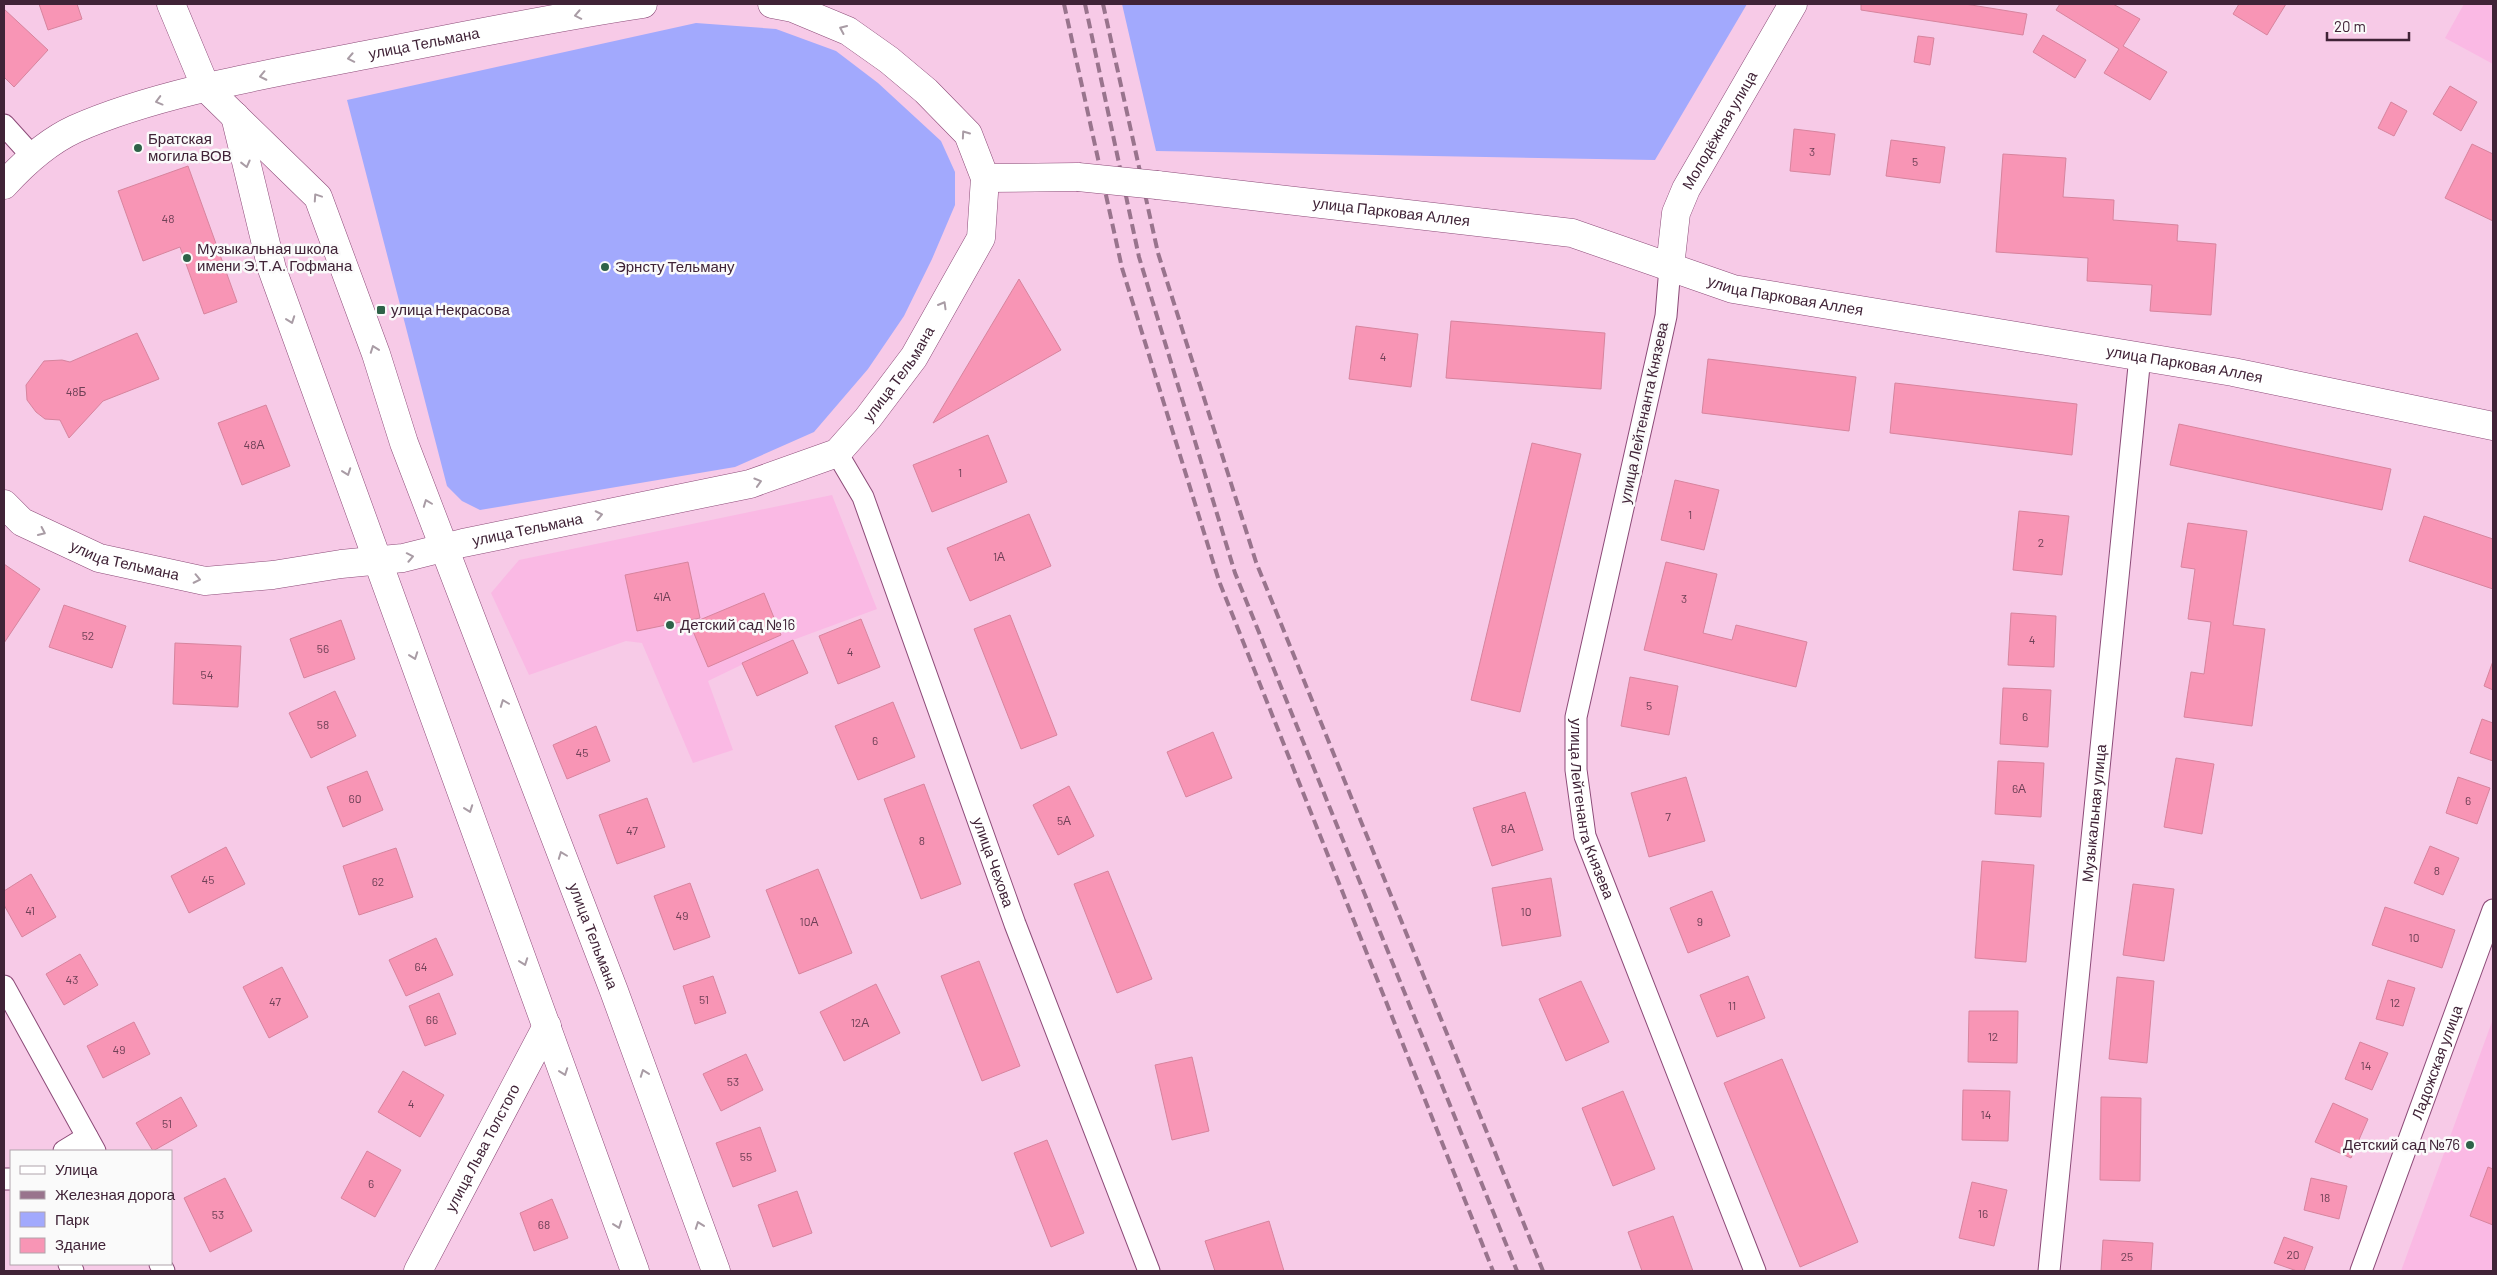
<svg xmlns="http://www.w3.org/2000/svg" width="2497" height="1275" font-family="Barlow,sans-serif">
<style>
.built{fill:#fab9e4}
.green{fill:#a2a9fd}
.building{fill:#f895b5;stroke:#d7849e}
.lines{fill:none;stroke-linecap:round;stroke-linejoin:round}
.street-casing{stroke:#8c4b78;stroke-width:23}
.secondary-casing{stroke:#8c4b78;stroke-width:29}
.street{stroke:#fff;stroke-width:21}
.secondary{stroke:#fff;stroke-width:28}
.rail{stroke:#99748d;stroke-width:4;stroke-dasharray:10 5;stroke-linecap:butt}
.secondary-bridge-casing{stroke:#8c4b78;stroke-width:29;stroke-linecap:butt}
.secondary-bridge{stroke:#fff;stroke-width:28}
.oneway{stroke:#a99ca5}
.poi-dot{fill:#2e6248;stroke:#fafafa;stroke-width:2}
.labels{text-anchor:middle;stroke-width:5;stroke-linejoin:round;paint-order:stroke}
.number-label{font-size:12px;fill:#6e4056}
.street-label{font-size:15px;fill:#402337;stroke:#fafafa}
.poi-label{font-size:15px;fill:#402337;stroke:#fafafa;text-anchor:start}
</style>
<rect width="100%" height="100%" fill="#f7cae7"/>
<!-- built -->
<path class="built" d="M2464 4H2493V64L2445 38Z
M832 495 877 609 793 640 708 681 733 750 693 763 642 643 626 641 529 675 491 593 519 560Z
M2493 1019V1271H2401Z"/>
<!-- green -->
<path class="green" d="M1122 4H1747L1655 160 1156 151Z
M696 23 776 29 836 51 878 83 941 141 955 172V205L932 259 904 316 868 369 814 432 735 467 480 510 462 501 447 486 347 100Z"/>
<!-- building -->
<path class="building" d="M39 4H77L82 19 48 30Z
M1861 4H1965L2027 14 2023 35 1861 10Z
M2060 4H2113L2140 19 2123 46 2167 72 2150 100 2104 73 2119 49 2056 10Z
M2239 4H2286L2267 35 2233 14Z
M4 9 48 50 14 87 4 77Z
M2043 35 2086 60 2075 78 2033 52Z
M1918 36 1934 38 1930 65 1914 62Z
M2450 86 2477 102 2461 131 2433 114Z
M2391 102 2407 111 2394 136 2378 128Z
M1794 129 1835 134 1830 175 1790 171Z
M1891 140 1945 147 1940 183 1886 176Z
M2472 144 2493 154V221L2445 198Z
M2003 154 2066 158 2063 197 2114 200 2113 220 2178 225 2177 241 2216 244 2211 315 2150 311 2152 285 2087 281 2088 258 1996 252Z
M188 166 237 302 204 314 180 247 143 261 118 191Z
M1019 279 1061 350 933 423Z
M1451 321 1605 333 1601 389 1446 378Z
M1356 326 1418 334 1411 387 1349 379Z
M137 333 159 379 103 401 69 438 60 420 45 419 36 412 27 400 26 385 44 361 62 360 70 362Z
M1708 359 1856 377 1849 431 1702 413Z
M1895 383 2077 404 2072 455 1890 433Z
M266 405 290 466 242 485 218 423Z
M2179 424 2391 469 2382 510 2170 465Z
M988 435 1007 482 932 512 913 465Z
M1532 443 1581 454 1520 712 1471 700Z
M1675 480 1719 490 1704 550 1661 540Z
M2019 511 2069 516 2062 575 2013 570Z
M1029 514 1051 566 970 601 947 548Z
M2424 516 2493 539V589L2409 561Z
M2188 523 2247 531 2233 625 2265 629 2252 726 2184 717 2191 672 2204 674 2211 622 2188 619 2195 569 2181 567Z
M688 562 700 618 637 631 625 575Z
M1666 562 1717 574 1703 633 1732 640 1736 625 1807 642 1796 687 1644 650Z
M4 564 40 589 4 643Z
M764 593 781 635 708 667 690 624Z
M64 605 126 626 112 668 49 647Z
M2011 613 2056 616 2054 667 2008 665Z
M1010 615 1057 735 1021 749 974 629Z
M861 619 880 667 838 684 819 636Z
M341 620 355 659 304 678 290 639Z
M793 640 808 673 757 696 742 663Z
M175 643 241 646 238 707 173 704Z
M2493 661V690L2484 686Z
M1630 677 1678 686 1669 735 1621 726Z
M2003 688 2051 690 2048 747 2000 744Z
M335 691 356 736 311 758 289 713Z
M893 702 915 757 858 780 835 726Z
M2482 719 2493 723V761L2470 753Z
M596 726 610 761 567 779 553 745Z
M1213 732 1232 778 1186 797 1167 752Z
M2176 758 2214 764 2202 834 2164 827Z
M1998 761 2044 763 2041 817 1995 814Z
M367 771 383 810 343 827 327 787Z
M1686 777 1705 841 1649 857 1631 793Z
M2458 777 2490 788 2477 824 2446 813Z
M924 784 961 884 921 899 884 799Z
M1069 786 1094 836 1058 855 1033 805Z
M1525 792 1543 850 1492 866 1473 808Z
M647 798 665 847 617 864 599 815Z
M2430 846 2459 858 2443 895 2414 883Z
M226 847 245 884 189 913 171 876Z
M396 848 413 897 359 915 343 866Z
M1982 861 2034 865 2026 962 1975 958Z
M818 869 852 953 799 974 766 890Z
M1108 871 1152 979 1117 993 1074 884Z
M31 874 56 917 22 937 4 905V891Z
M1551 878 1561 936 1502 946 1492 888Z
M690 883 710 937 674 950 654 896Z
M2133 884 2174 889 2164 961 2123 955Z
M1712 891 1730 936 1688 953 1670 908Z
M2385 907 2455 930 2442 968 2372 945Z
M436 938 453 975 406 996 389 960Z
M80 954 98 985 64 1005 46 974Z
M979 961 1020 1066 982 1081 941 976Z
M282 967 308 1017 269 1038 243 987Z
M713 976 726 1013 695 1024 683 986Z
M1748 976 1765 1018 1717 1037 1700 995Z
M2117 977 2154 981 2147 1063 2109 1059Z
M2388 980 2415 988 2403 1026 2376 1019Z
M1581 981 1609 1042 1566 1061 1539 999Z
M876 984 900 1033 844 1061 820 1012Z
M439 993 456 1034 425 1046 409 1006Z
M1969 1011H2018L2017 1063 1968 1062Z
M134 1022 150 1054 103 1078 87 1046Z
M2360 1042 2388 1053 2372 1090 2345 1079Z
M746 1054 763 1090 721 1111 703 1074Z
M1192 1057 1209 1131 1172 1140 1155 1065Z
M1782 1059 1858 1242 1800 1267 1724 1083Z
M403 1071 444 1095 420 1137 378 1112Z
M1963 1090 2010 1091 2008 1141 1962 1140Z
M1623 1091 1655 1169 1613 1186 1582 1108Z
M181 1097 197 1126 153 1151 136 1123Z
M2101 1097 2141 1098 2140 1181 2100 1180Z
M2333 1103 2368 1119 2351 1158 2315 1142Z
M760 1127 776 1171 733 1187 716 1143Z
M1047 1140 1084 1233 1051 1247 1014 1153Z
M367 1151 401 1170 375 1217 341 1198Z
M2488 1167 2493 1169V1225L2470 1216Z
M225 1178 252 1231 210 1252 184 1198Z
M2311 1178 2347 1186 2339 1219 2304 1210Z
M1972 1182 2007 1190 1994 1246 1959 1238Z
M797 1191 812 1233 773 1247 758 1205Z
M552 1199 568 1238 534 1251 520 1213Z
M1673 1216 1693 1271H1642L1628 1232Z
M1269 1221 1284 1271H1215L1205 1241Z
M2284 1237 2313 1247 2304 1271H2297L2274 1263Z
M2103 1240 2153 1243 2151 1271H2101Z"/>
<g class="lines">
<!-- street casing -->
<g class="street-casing">
<g id="street">
<path d="M4 125 32 156"/>
<path id="s1" d="M1670 267 1666 316 1659 348 1576 717V770L1585 836 1755 1271"/>
<path id="s2" d="M837 453 863 497 1015 924 1149 1271"/>
<path d="M4 986 95 1151"/>
<path d="M64 1151 87 1137"/>
<path d="M4 1179H11"/>
<path d="M69 1264 73 1271"/>
<path d="M160 1264 164 1271"/>
<path id="s3" d="M2049 1271 2140 356"/>
<path id="s4" d="M2361 1271 2493 910"/>
</g>
</g>
<!-- secondary casing -->
<g class="secondary-casing">
<g id="secondary">
<path id="s5" d="M171 4 206 88 318 197 376 354 404 443 614 991 716 1271"/>
<path d="M235 116 272 269 635 1271"/>
<path d="M985 178 1078 177"/>
<path id="s6" d="M4 185C24 163 47 142 75 129 159 92 270 74 360 56 455 38 549 18 643 4"/>
<path id="s7" d="M1157 185 1572 233 1733 289 2233 372 2493 426"/>
<path id="s8" d="M1670 267 1676 213 1686 189 1793 4"/>
<path id="s9" d="M4 504 22 522 99 558 205 581 273 575 341 564 403 558 463 543 750 484 837 453 868 418 914 357 981 238 985 178 968 134 926 91 889 60 848 31 793 8 772 4"/>
<path id="s10" d="M418 1271 547 1026"/>
</g>
</g>
<!-- street -->
<use href="#street" class="street"/>
<!-- secondary -->
<use href="#secondary" class="secondary"/>
<!-- rail -->
<path class="rail" d="M1064 4 1122 268 1219 581 1493 1271
M1085 4 1139 257 1235 573 1517 1271
M1103 4 1158 253 1256 562 1543 1271"/>
<!-- secondary-bridge casing -->
<g class="secondary-bridge-casing">
<path id="secondary-bridge" d="M1078 177 1157 185"/>
</g>
<!-- secondary-bridge -->
<use href="#secondary-bridge" class="secondary-bridge"/>
</g>
<!-- one-way arrows -->
<defs><path id="oneway-chevron" d="M-2-3.5L2.5 0L-2 3.5" fill="none" stroke-width="1.6" stroke-linecap="round" stroke-linejoin="round" transform="scale(1.25)"/></defs>
<g class="oneway">
<use href="#oneway-chevron" transform="translate(578 15) rotate(169)"/>
<use href="#oneway-chevron" transform="translate(843 29) rotate(-156)"/>
<use href="#oneway-chevron" transform="translate(351 58) rotate(169)"/>
<use href="#oneway-chevron" transform="translate(263 76) rotate(168)"/>
<use href="#oneway-chevron" transform="translate(159 101) rotate(165)"/>
<use href="#oneway-chevron" transform="translate(965 134) rotate(-125)"/>
<use href="#oneway-chevron" transform="translate(246 164) rotate(76)"/>
<use href="#oneway-chevron" transform="translate(317 197) rotate(-124)"/>
<use href="#oneway-chevron" transform="translate(943 305) rotate(-60)"/>
<use href="#oneway-chevron" transform="translate(291 320) rotate(70)"/>
<use href="#oneway-chevron" transform="translate(374 349) rotate(-110)"/>
<use href="#oneway-chevron" transform="translate(347 472) rotate(70)"/>
<use href="#oneway-chevron" transform="translate(758 482) rotate(-17)"/>
<use href="#oneway-chevron" transform="translate(427 503) rotate(-111)"/>
<use href="#oneway-chevron" transform="translate(599 515) rotate(-12)"/>
<use href="#oneway-chevron" transform="translate(42 532) rotate(25)"/>
<use href="#oneway-chevron" transform="translate(410 557) rotate(-11)"/>
<use href="#oneway-chevron" transform="translate(197 579) rotate(12)"/>
<use href="#oneway-chevron" transform="translate(414 656) rotate(70)"/>
<use href="#oneway-chevron" transform="translate(504 703) rotate(-111)"/>
<use href="#oneway-chevron" transform="translate(469 809) rotate(70)"/>
<use href="#oneway-chevron" transform="translate(562 855) rotate(-111)"/>
<use href="#oneway-chevron" transform="translate(524 962) rotate(70)"/>
<use href="#oneway-chevron" transform="translate(564 1072) rotate(70)"/>
<use href="#oneway-chevron" transform="translate(644 1073) rotate(-110)"/>
<use href="#oneway-chevron" transform="translate(618 1225) rotate(70)"/>
<use href="#oneway-chevron" transform="translate(699 1225) rotate(-110)"/>
</g>
<!-- markers -->
<g class="poi-dot">
<circle cx="138" cy="148" r="5"/>
<circle cx="187" cy="258" r="5"/>
<circle cx="605" cy="267" r="5"/>
<rect x="376" y="305" width="10" height="10" rx="2.5"/>
<circle cx="670" cy="625" r="5"/>
<circle cx="2470" cy="1145" r="5"/>
</g>
<g class="labels">
<!-- number labels -->
<g class="number-label">
<text x="1812" y="156">3</text>
<text x="1915" y="166">5</text>
<text x="168" y="223">48</text>
<text x="1383" y="361">4</text>
<text x="76" y="396">48Б</text>
<text x="254" y="449">48А</text>
<text x="960" y="477">1</text>
<text x="1690" y="519">1</text>
<text x="2041" y="547">2</text>
<text x="999" y="561">1А</text>
<text x="662" y="601">41А</text>
<text x="1684" y="603">3</text>
<text x="88" y="640">52</text>
<text x="2032" y="644">4</text>
<text x="323" y="653">56</text>
<text x="850" y="656">4</text>
<text x="207" y="679">54</text>
<text x="1649" y="710">5</text>
<text x="2025" y="721">6</text>
<text x="323" y="729">58</text>
<text x="875" y="745">6</text>
<text x="582" y="757">45</text>
<text x="2019" y="793">6А</text>
<text x="355" y="803">60</text>
<text x="2468" y="805">6</text>
<text x="1668" y="821">7</text>
<text x="1064" y="825">5А</text>
<text x="1508" y="833">8А</text>
<text x="632" y="835">47</text>
<text x="922" y="845">8</text>
<text x="2437" y="875">8</text>
<text x="208" y="884">45</text>
<text x="378" y="886">62</text>
<text x="30" y="915">41</text>
<text x="1526" y="916">10</text>
<text x="682" y="920">49</text>
<text x="809" y="926">10А</text>
<text x="1700" y="926">9</text>
<text x="2414" y="942">10</text>
<text x="421" y="971">64</text>
<text x="72" y="984">43</text>
<text x="704" y="1004">51</text>
<text x="275" y="1006">47</text>
<text x="2395" y="1007">12</text>
<text x="1732" y="1010">11</text>
<text x="432" y="1024">66</text>
<text x="860" y="1027">12А</text>
<text x="1993" y="1041">12</text>
<text x="119" y="1054">49</text>
<text x="2366" y="1070">14</text>
<text x="733" y="1086">53</text>
<text x="411" y="1108">4</text>
<text x="1986" y="1119">14</text>
<text x="167" y="1128">51</text>
<text x="746" y="1161">55</text>
<text x="371" y="1188">6</text>
<text x="2325" y="1202">18</text>
<text x="1983" y="1218">16</text>
<text x="218" y="1219">53</text>
<text x="544" y="1229">68</text>
<text x="2293" y="1259">20</text>
<text x="2127" y="1261">25</text>
</g>
<!-- street labels -->
<g class="street-label">
<text dy="5" stroke="none"><textPath href="#s6" startOffset="451">улица Тельмана</textPath></text>
<text dy="5" stroke="none"><textPath href="#s8" startOffset="148">Молодёжная улица</textPath></text>
<text dy="5" stroke="none"><textPath href="#s7" startOffset="236">улица Парковая Аллея</textPath></text>
<text dy="5" stroke="none"><textPath href="#s7" startOffset="641">улица Парковая Аллея</textPath></text>
<text dy="5" stroke="none"><textPath href="#s7" startOffset="1046">улица Парковая Аллея</textPath></text>
<text dy="5" stroke="none"><textPath href="#s9" startOffset="966">улица Тельмана</textPath></text>
<text transform="translate(1644 413) rotate(-78)" y="5">улица Лейтенанта Князева</text>
<text dy="5" stroke="none"><textPath href="#s9" startOffset="546">улица Тельмана</textPath></text>
<text dy="5" stroke="none"><textPath href="#s9" startOffset="136">улица Тельмана</textPath></text>
<text dy="5" stroke="none"><textPath href="#s1" startOffset="554">улица Лейтенанта Князева</textPath></text>
<text dy="5" stroke="none"><textPath href="#s3" startOffset="460">Музыкальная улица</textPath></text>
<text dy="5" stroke="none"><textPath href="#s2" startOffset="439">улица Чехова</textPath></text>
<text dy="5" stroke="none"><textPath href="#s5" startOffset="1036">улица Тельмана</textPath></text>
<text dy="5" stroke="none"><textPath href="#s4" startOffset="222">Ладожская улица</textPath></text>
<text dy="5" stroke="none"><textPath href="#s10" startOffset="139">улица Льва Толстого</textPath></text>
</g>
<!-- poi labels -->
<g class="poi-label">
<text x="148" y="144">Братская<tspan x="148" dy="17">могила ВОВ</tspan></text>
<text x="197" y="254">Музыкальная школа<tspan x="197" dy="17">имени Э.Т.А. Гофмана</tspan></text>
<text x="615" y="272">Эрнсту Тельману</text>
<text x="391" y="315">улица Некрасова</text>
<text x="680" y="630">Детский сад №16</text>
<text x="2460" y="1150" text-anchor="end">Детский сад №76</text>
</g>
</g>
<!-- border -->
<rect width="2497" height="1275" fill="none" stroke="#402337" stroke-width="10"/>
<!-- legend -->
<rect x="10" y="1150" width="162" height="115" fill="#fafafa" stroke="#b0a4ac"/>
<rect x="20" y="1166" width="25" height="8" fill="#ffffff" stroke="#b0a4ac"/>
<text x="55" y="1175" font-size="15" fill="#402337">Улица</text>
<rect x="20" y="1191" width="25" height="8" fill="#99748d" stroke="#b0a4ac"/>
<text x="55" y="1200" font-size="15" fill="#402337">Железная дорога</text>
<rect x="20" y="1212" width="25" height="15" fill="#a2a9fd" stroke="#b0a4ac"/>
<text x="55" y="1225" font-size="15" fill="#402337">Парк</text>
<rect x="20" y="1238" width="25" height="15" fill="#f895b5" stroke="#b0a4ac"/>
<text x="55" y="1250" font-size="15" fill="#402337">Здание</text>
<!-- scale -->
<path d="M2327 32v8h82v-8" fill="none" stroke="#402337" stroke-width="2.5"/>
<text x="2334" y="32" font-size="15" fill="#402337" stroke="#fafafa" stroke-width="4" paint-order="stroke">20 m</text>
</svg>
